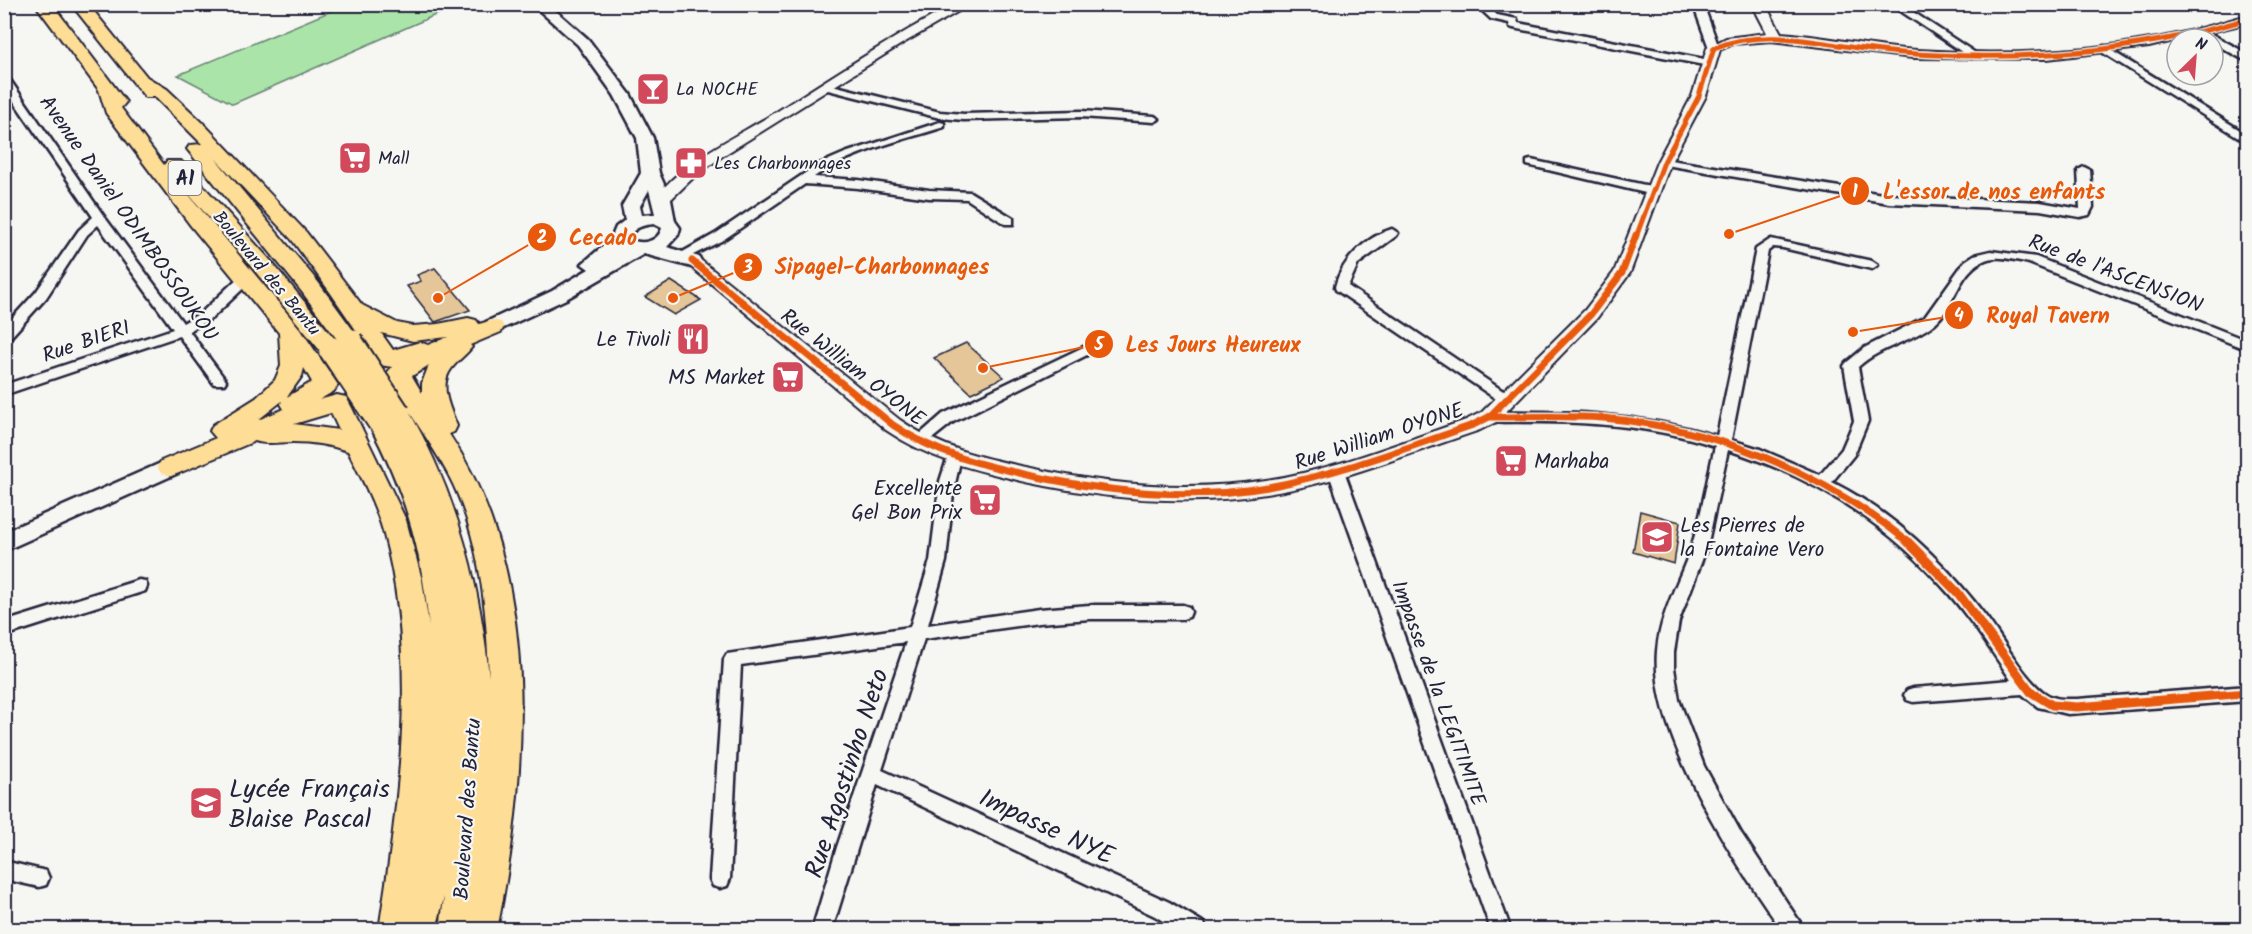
<svg xmlns="http://www.w3.org/2000/svg" width="2252" height="934" font-family="Kalam,sans-serif">
<style>
.green{fill:#abe4a9;stroke:#668372;stroke-width:1.5}
.building{fill:#e5c698;stroke:#22223b;stroke-width:1.5}
.lines{fill:none;stroke-linecap:round;stroke-linejoin:round}
.minor-casing{stroke:#22223b;stroke-width:5}
.tertiary-casing{stroke:#22223b;stroke-width:4}
.secondary-casing{stroke:#22223b;stroke-width:5}
.trunk-casing{stroke:#22223b;stroke-width:4}
.minor{fill:#f6f6f2;fill-rule:evenodd}
.tertiary{fill:#f6f6f2;fill-rule:evenodd}
.secondary{fill:#f6f6f2;fill-rule:evenodd}
.trunk{fill:#fedd96;fill-rule:evenodd}
.trunk-bridge-casing{stroke:#22223b;stroke-width:28;stroke-linecap:butt}
.trunk-bridge{stroke:#fedd96;stroke-width:24}
.cycleway-far2-casing{stroke:#f6f6f2;stroke-width:8}
.cycleway-far1-casing{stroke:#f6f6f2;stroke-width:10}
.cycleway-casing{stroke:#f6f6f2;stroke-width:13}
.cycleway-far2{stroke:#e8590c;stroke-width:5}
.cycleway-far1{stroke:#e8590c;stroke-width:7}
.cycleway{stroke:#e8590c;stroke-width:9}
.labels{text-anchor:middle;stroke-width:4.5;stroke-linejoin:round;paint-order:stroke}
.far-poi-label{font-size:18px;fill:#22223b;stroke:#f6f6f2;text-anchor:start}
.far-street-label{font-size:18px;fill:#22223b;stroke:#f6f6f2}
.shield{fill:#f6f6f2;stroke:#626272;stroke-width:1.5}
.shield-label{font-size:20px;font-weight:bold;fill:#22223b}
.street-label{font-size:21px;fill:#22223b;stroke:#f6f6f2}
.poi-label{font-size:21px;fill:#22223b;stroke:#f6f6f2;text-anchor:end}
.near-street-label{font-size:26px;fill:#22223b;stroke:#f6f6f2}
.near-poi-label{font-size:26px;fill:#22223b;stroke:#f6f6f2;text-anchor:start}
.leader{fill:none;stroke:#e8590c;stroke-width:2}
.callout-dot{fill:#e8590c;stroke:#f6f6f2;stroke-width:2}
.mark-label{font-size:18px;text-anchor:middle;font-weight:bold;fill:#fff}
.callout-label{font-size:22px;text-anchor:middle;font-weight:bold;fill:#e8590c;stroke:#f6f6f2;stroke-width:4.5;stroke-linejoin:round;paint-order:stroke}
</style>
<rect width="100%" height="100%" fill="#f6f6f2"/>
<filter id="ink" filterUnits="userSpaceOnUse"><feTurbulence type="fractalNoise" baseFrequency=".0167" numOctaves="2"/><feDisplacementMap in="SourceGraphic" scale="12" xChannelSelector="R" yChannelSelector="G"/><feConvolveMatrix kernelMatrix="1 2 1 2 8 2 1 2 1" color-interpolation-filters="sRGB"/></filter>
<g filter="url(#ink)">
<!-- green -->
<path class="green" d="M348 4 420 5 440 13 233 104 178 75Z"/>
<!-- building -->
<path class="building" d="M435 268 470 310 435 322 407 286 421 281 417 275Z
M671 281 701 300 674 315 645 297Z
M966 343 1004 377 971 393 934 358Z
M1640 511 1680 522 1674 564 1633 552Z"/>
<g class="lines">
<!-- minor casing -->
<g class="minor-casing">
<path id="minor" d="M1475 4H1485L1497 15 1517 19 1518 23 1709 60 1714 63 1709 66 1513 28 1510 27 1509 23 1491 19Z
M1693 4H1703L1719 48 1718 50 1709 48Z
M1890 4H1901L1980 56 1971 58Z
M2204 30 2248 54V62L2213 43V39H2207L2199 33Z
M2104 46 2248 135V143L2100 51 2099 49Z
M4 76 8 77 103 215 183 323 202 312 240 276H250L251 279 250 282 212 318 189 331 224 378 226 381 224 384H214L179 336 4 395V385L173 329 98 225 87 235 46 298 9 339 4 340V327L36 292 79 230 93 217 4 87Z
M824 83 940 112 964 114 1081 111 1154 116 1159 119 1154 122 1081 117 964 120 940 118 820 88 819 86Z
M940 122 944 123V127C901 141 851 151 814 177L858 180 929 190 970 192 1013 218V224H1005L967 199 929 198 858 188 805 184 723 240 691 256 687 257 681 253 715 234 817 165 845 153Z
M1664 159 1889 195 2040 202 2080 209 2078 170 2084 167 2090 170 2093 207 2089 215 2080 217 2040 210 1889 203 1660 164V160Z
M1531 160 1654 187 1660 191 1654 195 1527 165V161Z
M1392 229 1398 233 1396 236 1358 264 1348 286 1512 397 1514 400 1512 403H1502L1336 290 1335 287C1341 261 1366 237 1392 229Z
M1771 239 1872 261 1878 265 1872 269 1783 248 1773 247 1768 251 1731 440 1760 449 1820 475 1842 449 1854 421 1844 366 1846 363 1864 348 1925 317 1965 261 1974 255 1991 251 2036 257 2248 341V350L2029 263C2015 260 1996 254 1983 261 1958 273 1955 306 1935 323 1912 342 1881 346 1858 367L1868 421 1854 455 1832 482C1894 513 1945 562 1987 618 2004 641 2020 672 2042 691 2052 700 2064 699 2077 699L2248 686V701L2068 714 2038 707 2022 694 1913 702 1907 700 1904 695 1907 690 1913 688 2011 680C1989 647 1967 613 1940 584 1883 520 1810 476 1728 450L1707 547 1679 621 1674 652V668L1679 700 1704 766 1741 833 1805 930H1782C1735 863 1650 735 1657 651 1660 614 1679 582 1691 548 1702 515 1707 479 1715 446 1640 422 1566 421 1489 422L1482 417 1489 412C1570 411 1638 412 1717 436L1756 249Z
M1098 340 1103 341 1105 344 1103 347 953 422 923 446H913L911 442 943 414Z
M954 452 961 457 953 493 946 561 928 625 1039 609 1090 605H1183L1189 607 1191 612 1189 617 1183 619H1090L1039 623 924 639 882 770 1169 902 1204 923 1207 930H1177L1155 916 877 785 832 930H812L837 847 906 642 741 665 730 879 727 886 720 888 713 886 710 879 724 659 727 654 910 627 930 561 940 481 949 453Z
M1336 466 1341 467 1344 471 1511 930H1491L1328 471 1331 467Z
M139 580 145 581 147 586 145 591 4 636V622Z
M4 861 46 871 49 878 46 885 39 887 4 879Z"/>
</g>
<!-- tertiary casing -->
<g class="tertiary-casing">
<path id="tertiary" d="M955 4H971L900 45 724 155 694 177 667 203 662 205 654 200C683 160 732 139 773 114 833 76 892 37 955 4Z
M1752 4H1765L1781 33C1826 36 1871 47 1917 50 1994 55 2073 53 2150 39 2183 34 2215 24 2248 15V23L2149 47 2047 59 1913 58 1771 41 1734 44 1720 50 1706 96 1671 162 1630 273 1597 318 1496 422 1480 430C1410 453 1339 483 1266 494 1186 507 1105 499 1026 482 975 470 930 460 886 430L684 261 692 256 698 258 900 420C942 449 982 458 1031 468 1108 485 1188 492 1266 480 1334 470 1401 442 1466 420L1482 412 1585 310 1614 272 1657 162 1692 96 1707 48 1726 38 1767 33Z"/>
</g>
<!-- secondary casing -->
<g class="secondary-casing">
<path id="secondary" d="M532 4H548L588 39 630 94 653 138 659 173 671 200 675 221 680 228 678 235 667 247 699 257 701 261 699 265 692 267 644 254 566 299 493 333 486 332 483 327 486 322 552 291 589 269 582 264 611 239 616 227 625 220 622 206 641 173 637 138 614 95 578 45ZM649 190 655 214 642 215 640 206ZM654 224 662 228C658 243 641 245 629 239 632 227 644 225 654 224Z
M170 459 178 461 181 467 178 473 4 551V532Z"/>
</g>
<!-- trunk casing -->
<g class="trunk-casing">
<path id="trunk" d="M35 4H52L123 98 126 102 121 108 164 165 167 161H181L270 260 343 349 339 354 331 357 323 354 254 270 174 177 301 330 338 385 334 391 319 400 337 395 346 397 352 408 406 520 422 580 429 627C422 549 405 491 368 422L371 416 380 413 386 415 389 408 398 406 407 408C456 491 480 582 489 677 487 611 480 536 449 476 430 440 405 409 387 373L392 367 380 365 330 292 292 240 215 158 318 282 361 341 358 346 350 348 342 346 302 292 187 149 190 145 202 144 155 97H145L71 4H88L147 77 167 89 202 122 306 232 362 305 397 323 413 326 438 324 468 318 476 320 479 324 493 320 501 322 504 327 501 332 470 345 472 347C466 355 458 360 452 368 438 385 450 408 457 426L454 432 449 434C542 573 529 772 497 930H440L444 897 436 930H379C399 798 419 662 383 531 375 503 361 477 348 451 330 445 312 442 293 442 280 442 267 445 255 441L179 473 170 476 161 473 157 467 161 461 216 438 210 431 213 425 256 398 275 380 281 366 279 333 191 226 106 113 99 90ZM381 333 413 341 448 337 428 345 420 342 393 350ZM429 365 422 383V393L412 376ZM304 368 312 382 287 397 302 376ZM282 401 281 404 284 409 258 420ZM331 413 339 430 294 424Z"/>
</g>
<!-- minor -->
<use href="#minor" class="minor"/>
<!-- tertiary -->
<use href="#tertiary" class="tertiary"/>
<!-- secondary -->
<use href="#secondary" class="secondary"/>
<!-- trunk -->
<use href="#trunk" class="trunk"/>
<!-- trunk-bridge casing -->
<g class="trunk-bridge-casing">
<path id="trunk-bridge" d="M350 341 398 414
M331 349 380 422"/>
</g>
<!-- trunk-bridge -->
<use href="#trunk-bridge" class="trunk-bridge"/>
<!-- cycleway-far2 casing -->
<g class="cycleway-far2-casing">
<path id="cycleway-far2" d="M1636 237 1664 162 1699 96 1714 48C1761 29 1809 41 1857 48 1884 52 1911 54 1938 55 2044 60 2147 49 2248 19"/>
</g>
<!-- cycleway-far1 casing -->
<g class="cycleway-far1-casing">
<path id="cycleway-far1" d="M692 261 893 425C936 454 978 464 1028 475 1106 492 1189 501 1268 487 1338 474 1406 448 1473 425L1489 417 1591 314 1622 273 1636 235
M1489 417C1527 417 1565 415 1603 418 1715 428 1822 472 1908 542"/>
</g>
<!-- cycleway casing -->
<g class="cycleway-casing">
<path id="cycleway" d="M1906 540 1958 593 2031 692 2052 705 2077 707 2248 693"/>
</g>
<!-- cycleway-far2 -->
<use href="#cycleway-far2" class="cycleway-far2"/>
<!-- cycleway-far1 -->
<use href="#cycleway-far1" class="cycleway-far1"/>
<!-- cycleway -->
<use href="#cycleway" class="cycleway"/>
</g>
</g>
<!-- icons -->
<defs>
<g id="bar-square" transform="scale(1.725)"><rect x="-9" y="-9" width="18" height="18" rx="4" fill="#d1495b" stroke="#f6f6f2"/><path d="M-6-5H6L.8 .8V4.5H3.5V6h-7V4.5H-.8V.8Z" fill="#fff"/></g>
<g id="supermarket-square" transform="scale(1.725)"><rect x="-9" y="-9" width="18" height="18" rx="4" fill="#d1495b" stroke="#f6f6f2"/><path d="M-6-5.5h2.5l.6 2H6L4.5 2H-2.5L-4.4-4H-6ZM-1.5 3.2a1.3 1.3 0 1 0 .1 0ZM3 3.2a1.3 1.3 0 1 0 .1 0Z" fill="#fff"/></g>
<g id="pharmacy-square" transform="scale(1.725)"><rect x="-9" y="-9" width="18" height="18" rx="4" fill="#d1495b" stroke="#f6f6f2"/><path d="M-2-6h4v4h4v4h-4v4h-4v-4h-4v-4h4Z" fill="#fff"/></g>
<g id="restaurant-square" transform="scale(1.725)"><rect x="-9" y="-9" width="18" height="18" rx="4" fill="#d1495b" stroke="#f6f6f2"/><path d="M-5-6h1v4h1v-4h1v4h1v-4h1v5L-1.5 .5V6h-2V.5L-5-1ZM5-6V6H3V1.5H1.5Q1.5-4 5-6Z" fill="#fff"/></g>
<g id="school-square" transform="scale(1.725)"><rect x="-9" y="-9" width="18" height="18" rx="4" fill="#d1495b" stroke="#f6f6f2"/><path d="M0-5L7-2L0 1L-7-2ZM-4 1L0 2.5L4 1V4Q0 6-4 4Z" fill="#fff"/></g>
</defs>
<g fill-rule="evenodd">
<use href="#bar-square" x="653" y="89"/>
<use href="#supermarket-square" x="355" y="158"/>
<use href="#pharmacy-square" x="691" y="163"/>
<use href="#restaurant-square" x="693" y="339"/>
<use href="#supermarket-square" x="788" y="377"/>
<use href="#supermarket-square" x="1511" y="461"/>
<use href="#supermarket-square" x="985" y="500"/>
<use href="#school-square" x="1657" y="537"/>
<use href="#school-square" x="206" y="803"/>
</g>
<g class="labels">
<!-- far-poi labels -->
<g class="far-poi-label">
<text x="676" y="95">La NOCHE</text>
<text x="378" y="164">Mall</text>
<text x="714" y="169">Les Charbonnages</text>
</g>
<!-- far-street labels -->
<g class="far-street-label">
<text transform="translate(267 273) rotate(50)" y="6">Boulevard des Bantu</text>
</g>
<!-- shield labels -->
<rect class="shield" x="168.5" y="161" width="33" height="34" rx="4.5"/>
<g class="shield-label">
<text x="185" y="185">A1</text>
</g>
<!-- street labels -->
<g class="street-label">
<text transform="translate(129 218) rotate(55)" y="7">Avenue Daniel ODIMBOSSOUKOU</text>
<text transform="translate(2116 273) rotate(21)" y="7">Rue de l'ASCENSION</text>
<text transform="translate(86 341) rotate(-19)" y="7">Rue BIERI</text>
<text transform="translate(853 367) rotate(38)" y="7">Rue William OYONE</text>
<text transform="translate(1379 436) rotate(-18)" y="7">Rue William OYONE</text>
<text transform="translate(1439 693) rotate(70)" y="7">Impasse de la LEGITIMITE</text>
<text transform="translate(467 809) rotate(-86)" y="7">Boulevard des Bantu</text>
</g>
<!-- poi labels -->
<g class="poi-label">
<text x="670" y="346">Le Tivoli</text>
<text x="765" y="384">MS Market</text>
<text x="1534" y="468" text-anchor="start">Marhaba</text>
<text x="962" y="495">Excellente<tspan x="962" dy="24">Gel Bon Prix</tspan></text>
<text x="1680" y="532" text-anchor="start">Les Pierres de<tspan x="1680" dy="24">la Fontaine Vero</tspan></text>
</g>
<!-- near-street labels -->
<g class="near-street-label">
<text transform="translate(846 773) rotate(-72)" y="9">Rue Agostinho Neto</text>
<text transform="translate(1047 826) rotate(25)" y="9">Impasse NYE</text>
</g>
<!-- near-poi labels -->
<g class="near-poi-label">
<text x="229" y="797">Lycée Français<tspan x="229" dy="30">Blaise Pascal</tspan></text>
</g>
</g>
<!-- callouts -->
<path class="leader" d="M1729 234L1855 191M438 298L542 237M673 298L748 267M1853 332L1959 315M983 368L1099 344"/>
<g class="callout-dot">
<circle cx="1729" cy="234" r="6"/>
<circle cx="438" cy="298" r="6"/>
<circle cx="673" cy="298" r="6"/>
<circle cx="1853" cy="332" r="6"/>
<circle cx="983" cy="368" r="6"/>
<circle cx="1855" cy="191" r="15"/>
<circle cx="542" cy="237" r="15"/>
<circle cx="748" cy="267" r="15"/>
<circle cx="1959" cy="315" r="15"/>
<circle cx="1099" cy="344" r="15"/>
</g>
<g class="mark-label">
<text x="1855" y="197">1</text>
<text x="542" y="243">2</text>
<text x="748" y="273">3</text>
<text x="1959" y="321">4</text>
<text x="1099" y="350">5</text>
</g>
<g class="callout-label">
<text x="1994" y="199">L'essor de nos enfants</text>
<text x="603" y="245">Cecado</text>
<text x="882" y="274">Sipagel-Charbonnages</text>
<text x="2048" y="323">Royal Tavern</text>
<text x="1213" y="352">Les Jours Heureux</text>
</g>
<!-- margin -->
<rect width="2252" height="934" fill="none" stroke="#f6f6f2" stroke-width="24"/>
<rect x="12" y="12" width="2228" height="910" fill="none" stroke="#22223b" stroke-width="2" filter="url(#ink)"/>
<!-- north arrow -->
<g transform="translate(2195 57) rotate(25)"><circle r="28" fill="#f6f6f2" stroke="#a1a1a9" stroke-width="1.5"/>
<path d="M0-4.5L10 22L0 15L-10 22Z" fill="#d1495b"/>
<text y="-9" font-size="16" font-weight="bold" text-anchor="middle" fill="#22223b">N</text>
</g>
</svg>
